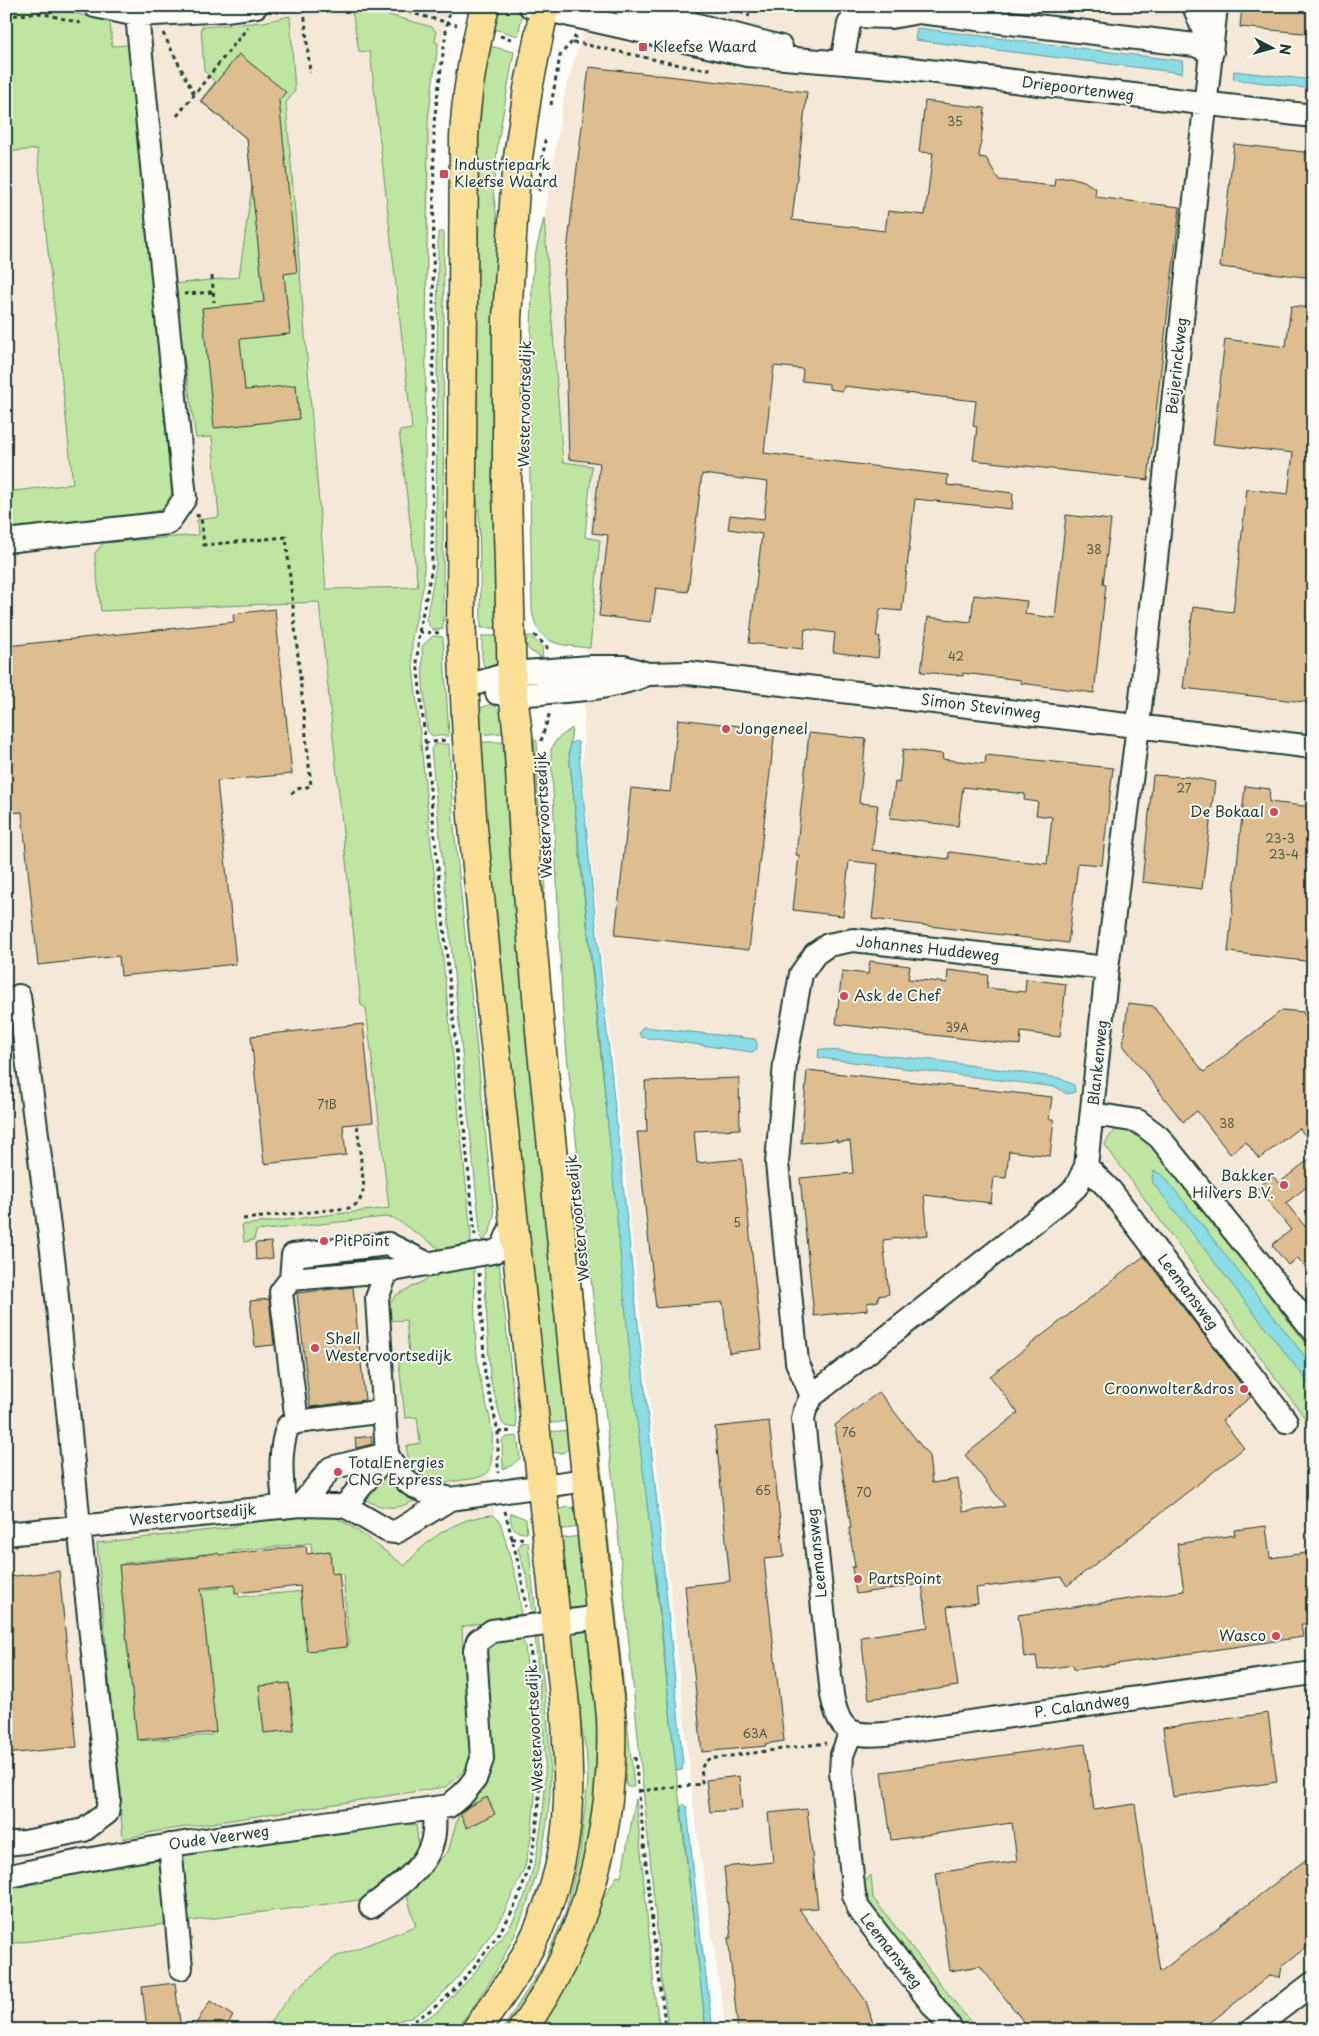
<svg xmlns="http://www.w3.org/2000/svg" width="1319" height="2036" font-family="'Playpen Sans',sans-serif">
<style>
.built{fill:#f4e9d8}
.green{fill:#bee6a2;stroke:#6e926b;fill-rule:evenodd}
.water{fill:#8bdce5;stroke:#609c9e}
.building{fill:#debd91;stroke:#1f3d34}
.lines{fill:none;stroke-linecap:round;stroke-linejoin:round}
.minor-casing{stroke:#1f3d34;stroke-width:26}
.major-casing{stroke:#1f3d34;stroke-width:31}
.path{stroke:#1f3d34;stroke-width:3;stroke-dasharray:4 4;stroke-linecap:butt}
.minor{stroke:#fdfcf7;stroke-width:22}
.major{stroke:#fbdf96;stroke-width:28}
.poi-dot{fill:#d1495b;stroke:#fdfcf7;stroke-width:2}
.labels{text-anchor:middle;stroke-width:4;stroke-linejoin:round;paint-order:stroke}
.number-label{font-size:12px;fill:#4f5d4b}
.poi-label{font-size:15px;fill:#1f3d34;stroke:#fdfcf7;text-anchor:start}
.street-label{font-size:15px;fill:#1f3d34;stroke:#fdfcf7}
</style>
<rect width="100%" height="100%" fill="#fdfcf7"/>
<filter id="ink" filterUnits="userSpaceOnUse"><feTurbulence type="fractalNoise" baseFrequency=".02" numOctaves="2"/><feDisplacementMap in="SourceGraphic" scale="10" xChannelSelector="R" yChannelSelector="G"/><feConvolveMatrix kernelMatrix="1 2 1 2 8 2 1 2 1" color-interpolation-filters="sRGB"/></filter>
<g filter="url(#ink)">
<!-- built -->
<path class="built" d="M6 6H449L433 83 420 581 411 656 477 1370 524 1751 513 1864 326 2030H6Z
M591 6H1313V2030H726L694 1811 582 776 592 466 565 461 543 226 565 91Z"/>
<!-- green -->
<path class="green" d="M18 6H45L110 22 112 46 129 45 172 496 163 508 148 513 6 531V492L73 484 37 149 6 152V8Z
M400 6H445L438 12H421Z
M513 7 518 9 522 16 518 36 490 28C494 15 498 10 513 7Z
M363 8 432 27 436 32 435 42 438 43 428 119 424 584 412 637V656L471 1233V1245L443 1251 394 1218 385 1217 256 1231 254 1240 244 1242 242 1225 389 1208 366 1008 361 1005 319 602 101 611 95 559V553L103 543 198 535 197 520 219 517 212 437 196 438 173 284 239 277 252 186 247 139 200 101 215 82 204 71 201 27 264 22 290 16 295 91 286 103 326 589 418 587 399 431 412 429 370 52 359 51 352 11Z
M486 45 514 52 498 142 493 190 499 234V628H481L479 513 469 451 474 140Z
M544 218 563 462 592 466 585 537 600 540 590 648C560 645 538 646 532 611L529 423 532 286 534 259Z
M438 232H444L443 629 433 630 426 621 436 565Z
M433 636 443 637 449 736H432L427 730 423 683 422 646Z
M482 636H499V667L485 669 482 658Z
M521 636H531L542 647 543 658 530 651Z
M491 704C504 709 502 720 502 733L476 735 478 709Z
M572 728 569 753 676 1770 706 2030H669L663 1991 617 1522 563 1017 551 749 557 739Z
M534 739 537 741 546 872 543 912 549 976 595 1417 594 1419 540 924 543 863Z
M476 742H503L515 896 570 1421 544 1424Z
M435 744H449L453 817 494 1215 490 1232 483 1241 481 1239 431 749Z
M1120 1128 1133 1131 1151 1145 1313 1352V1429L1105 1145C1108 1137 1112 1132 1120 1128Z
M496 1260H499L517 1428 505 1426 502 1423 490 1378 484 1265H492Z
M474 1267C475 1304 474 1342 480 1378 483 1396 490 1412 492 1430 493 1437 492 1467 489 1471 483 1479 466 1479 457 1481 435 1485 429 1487 411 1472L406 1446 420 1443 417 1417 405 1418 398 1355 409 1354 406 1320 388 1321V1307L396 1295 443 1271Z
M594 1426 597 1429 607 1522 605 1526H604Z
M572 1430C571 1446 569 1458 549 1451L545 1432Z
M517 1436 520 1458 511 1466 503 1469 502 1440 507 1437Z
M386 1471 415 1500C397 1511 380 1509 363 1498Z
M568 1507 577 1509 581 1527 555 1530 558 1510Z
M323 1512C354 1524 378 1547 405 1566 426 1539 458 1517 493 1515L500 1521 518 1586 521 1612 517 1619 475 1624 462 1627C462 1662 479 1736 467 1765 463 1774 452 1781 445 1787L153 1832 123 1839 97 1543 228 1528 275 1515ZM311 1543 312 1554 330 1575 343 1574 349 1645 310 1649 305 1591 239 1597 237 1578 218 1580 219 1588 198 1590 212 1735 141 1741 124 1563 216 1554 234 1568 233 1551Z
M511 1513 526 1519 527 1533C514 1534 509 1525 511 1513Z
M604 1534 608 1536 634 1787H627L623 1772Z
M582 1536 589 1608 564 1611 556 1539Z
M528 1542 536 1614 532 1616 528 1581 518 1549 521 1543Z
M592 1628 602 1762 587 1866 548 1969 509 2030H502L543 1965 565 1914 580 1852 588 1779 586 1750 571 1675 566 1633Z
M535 1635 538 1637C544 1689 552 1741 550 1793 545 1879 510 1964 455 2030H405L437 2012 471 1977 510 1926 519 1909 526 1893 536 1858 543 1813 545 1788V1752Z
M501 1638H521L525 1645 536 1773 535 1796 531 1838 525 1867 500 1921 475 1957 451 1985 435 2001 414 2016 371 2030H264L295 1990 335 1957 416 1926 405 1890 448 1852 460 1810 480 1794 486 1786 490 1774 489 1715 483 1654 489 1647Z
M636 1799 655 1997 660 2030H534L596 1910 617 1876 621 1877Z
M396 1824 416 1825 418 1841 416 1860 403 1871 360 1900 6 1944 8 1890 173 1848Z
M871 1875 873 1898 972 2024 970 2026 958 2025 867 1904 862 1885Z"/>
<!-- water -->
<path class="water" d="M917 28 1183 61 1182 73 915 40Z
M1234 71 1313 80V89L1233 79Z
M576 741 578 742C610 1083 651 1423 683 1764L682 1770H676L658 1593 633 1389 599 1030 569 753 570 743Z
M644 1027 755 1039 757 1043V1049L752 1052 641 1037 639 1034 641 1029Z
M819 1049 933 1060 1059 1078 1074 1085 1075 1092 1067 1094 1056 1087 820 1058 818 1057Z
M1154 1171 1163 1175 1313 1367V1389L1153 1183 1152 1177Z
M684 1804 687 1807 698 1915 713 2030H706L682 1816 681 1807Z"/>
<!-- building -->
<path class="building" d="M1242 6H1313V34L1240 27Z
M239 54 286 92 279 100 297 272 284 274 290 334 240 339 245 390 296 385 299 419 214 428 202 308 264 302 247 139 201 101Z
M589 67 807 92 792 220 885 231 888 211 925 215 933 153 919 152 925 101 985 108 979 157 986 158 999 180 1054 186 1055 178 1070 177 1084 181 1096 189 1095 197 1180 207 1148 480 973 460 977 427 973 426 976 401 844 386 843 391 829 389V384L802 381 803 369 774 366 764 453 948 475 947 485 1013 493 1012 509 915 499 902 611 880 609 876 637H880L878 658 833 652 835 633 805 629 803 649 749 643 762 534 728 529 730 515 764 519 768 482 702 474 688 592 656 588 651 622 599 616 608 535 592 533 600 463 569 459 564 276Z
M1234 144 1313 153V278L1220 267Z
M1291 306 1313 308V703L1183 688 1193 607 1233 612 1247 489 1288 494 1293 453 1213 444 1225 339 1286 347Z
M1066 515 1111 520 1103 584 1106 585 1094 693 1021 683V680L963 673V676L955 675 921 672 928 617 971 622 974 595 1027 601 1025 614 1055 618Z
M275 609 292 774 217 781 236 964 121 976 119 956 38 965 22 812 6 813V646L234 622 233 614Z
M678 719 775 730 749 950 615 935 631 788 670 792Z
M809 733 866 739 859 803 878 805 872 850 949 859V852L1047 864 1052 817 1036 815 1038 802 1024 800 1025 794 963 787 958 826 890 818 895 782 899 783 903 749 943 754 942 759 985 764 986 755 1113 768 1102 865 1078 863 1068 943 872 919 878 864 849 861 843 916 793 910 799 855H796Z
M1153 775 1189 777 1215 782 1202 889 1142 882Z
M1245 786 1270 789 1269 802 1313 807V962L1228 952Z
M870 961 910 966 908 979 931 981 947 983 948 970 988 975 987 988 1025 992 1026 979 1066 984 1060 1037 1021 1032 1020 1045 836 1024 842 971 868 974Z
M1128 1003 1153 1006 1204 1072 1282 1010 1304 1012V1015L1313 1016V1145L1299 1128 1259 1159 1246 1142 1230 1154 1197 1111 1183 1122 1123 1045Z
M363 1024 373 1122 343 1125 346 1155 264 1164 251 1036Z
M807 1070 1052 1097 1049 1119H1054L1050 1156 1009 1151 1006 1178 994 1177 991 1203 924 1195 928 1235 883 1240 889 1294 878 1296V1301L867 1303V1310L814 1316 800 1178 853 1173 850 1141 837 1142V1140L801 1143Z
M739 1078 740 1129 694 1131 697 1163 742 1159 762 1349 729 1353 723 1302 656 1308 637 1132H647L645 1081Z
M1313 1156V1182L1286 1203 1313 1236V1277L1298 1258 1288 1265 1272 1245 1291 1230 1257 1188 1273 1176 1279 1183Z
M271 1242 273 1258 256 1260 255 1243Z
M1144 1256 1251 1397 1222 1420 1244 1448 1067 1586 1061 1577 976 1588 978 1603 947 1607 958 1686 869 1699 861 1637 928 1627 922 1584 856 1594 852 1567H855L849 1528H851L835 1425 879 1392 929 1456 932 1483 958 1479 963 1512 1005 1506 965 1455 1018 1413 990 1376Z
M353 1287 365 1400 310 1407 297 1293Z
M269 1299 274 1345 255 1347 250 1301Z
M769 1421 784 1557 764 1559 784 1741 765 1744 766 1746 702 1752 685 1586 730 1581 715 1427Z
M371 1436 372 1444 356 1448 355 1438Z
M1266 1526 1270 1558 1313 1552V1624H1301L1303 1637 1074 1670 1073 1665 1038 1670 1036 1656 1024 1657 1018 1615 1184 1591 1177 1544 1235 1535 1234 1530Z
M306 1546 307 1554 330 1551 332 1574 339 1573 347 1647 307 1651 300 1586 235 1593V1585L201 1588 216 1732 137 1740 119 1565 198 1557V1555L218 1553 219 1555Z
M59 1571 77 1747 6 1754V1577Z
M289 1683 294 1730 264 1733 259 1686Z
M1268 1713 1277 1782 1173 1797 1163 1728Z
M1085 1744 1094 1810 1135 1804 1160 1972 1313 1854V1925L1307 1930 1313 1938V1942L1282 1966 1280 1978 1269 1976 1201 2030H1030L980 1966 950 1971 936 1873 1017 1861 1012 1823 891 1840 882 1772Z
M739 1776 742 1809 710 1812 706 1780Z
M487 1797 495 1814 467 1828 460 1814 468 1807Z
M807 1809 818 1908 799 1909 866 2001 875 2030H738L728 1938H731L724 1867 773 1862 768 1813Z
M175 1983 181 2030H147L142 1987Z
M210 2001 233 2016 224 2030H192Z"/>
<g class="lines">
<!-- minor casing -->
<g class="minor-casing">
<path id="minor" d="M95 6 137 15 226 10 256 6
M530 6 747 55 894 67 1313 116
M625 6 781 47
M1194 6 1210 47
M1216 6 1138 726 1107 968 1086 1166 1076 1187 1062 1200 812 1396 805 1410 803 1419 832 1695C839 1731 849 1737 885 1734L1313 1673
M842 62 849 24 855 16 891 17 919 12 1195 45 1212 52
M6 541 168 523 185 498 137 15
M464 687 511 673 590 667H624L648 674 689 673 1313 747
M497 693C515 696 532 694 550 692 585 690 616 687 648 674
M1093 1114 1138 1121 1159 1137 1313 1330
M1086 1166 1110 1190 1286 1421
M387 1271 377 1298 387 1454C406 1488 414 1489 450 1499
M291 1279 293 1255 388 1244 430 1265
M812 1396 797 1362 777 1163 785 1063 801 974 815 954 828 945 853 940 1107 968
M297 1422 281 1292 291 1279 387 1271 493 1252 502 1248 513 1223
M301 1505 331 1468 387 1454
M345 1506 387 1454
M284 1507C282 1479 278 1452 288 1426L297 1422 385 1411
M6 1534 301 1505 345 1506 388 1531 396 1532 450 1499 586 1480
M851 1732 842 1755 841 1772 854 1895 858 1908 952 2030
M6 1844 25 1842 84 1830 107 1813 109 1799 79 1526 54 1266 19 996
M170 1845 181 1968
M6 1877C152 1843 301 1827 449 1806L464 1793 475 1779 482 1759 475 1650 478 1641 492 1631 601 1617
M371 1907C395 1888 432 1866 434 1832 435 1824 434 1816 434 1808
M1252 2030 1313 1983"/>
</g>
<!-- major casing -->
<g class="major-casing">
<path id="major" d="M476 2030C491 2009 507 1989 519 1967 548 1918 567 1858 568 1801 569 1769 567 1737 565 1706L493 1026 472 817 467 739 461 617 464 138C466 93 474 50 485 6
M522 2030C587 1940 615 1827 611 1717L541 1042 525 858 518 736 512 685 507 490V319L516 171 528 89 545 6"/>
</g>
<!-- path -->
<path class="path" d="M385 6 457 25
M451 6 447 24 434 122 432 567 419 632 417 660 475 1235
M725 6 750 16
M304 9 310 73
M275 12 329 6
M6 16 41 13 84 24
M163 33 194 94
M500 36 515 40
M573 43H578L694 68 711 69
M551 105 560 56C565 48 572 44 576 35
M177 116 248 27
M539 191 545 140
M212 276 214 302
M184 294 213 292
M196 515 201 517 204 545 286 537 311 786 297 789 289 796
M419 632 440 633
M534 635 547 647V650
M541 741 550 712
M425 743 447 740
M243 1219 349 1208 359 1203 364 1188 357 1124
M479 1273 485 1374 498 1432V1473
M498 1432 514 1431
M505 1511 520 1570 526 1607
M511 1539 525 1538
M635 1757 654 1940 666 2030
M639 1791 702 1784C702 1773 699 1765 709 1759L826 1743
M392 2030C428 2018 454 1993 477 1963 493 1942 509 1921 519 1896 551 1816 538 1729 530 1646"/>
<!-- minor -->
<use href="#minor" class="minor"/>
<!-- major -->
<use href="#major" class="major"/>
</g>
</g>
<!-- markers -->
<g class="poi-dot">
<rect x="638" y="42" width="10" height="10" rx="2.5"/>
<rect x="439" y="169" width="10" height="10" rx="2.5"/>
<circle cx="726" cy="729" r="5"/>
<circle cx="1274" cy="812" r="5"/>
<circle cx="844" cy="996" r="5"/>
<circle cx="1284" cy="1185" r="5"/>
<circle cx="324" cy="1241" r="5"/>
<circle cx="315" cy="1348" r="5"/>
<circle cx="1244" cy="1389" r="5"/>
<circle cx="338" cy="1472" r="5"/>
<circle cx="858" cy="1579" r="5"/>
<circle cx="1276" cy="1636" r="5"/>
</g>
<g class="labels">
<!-- number labels -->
<g class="number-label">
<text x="955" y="126">35</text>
<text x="1094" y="554">38</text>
<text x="956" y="661">42</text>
<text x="1184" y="793">27</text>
<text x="1280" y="843">23-3</text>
<text x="1284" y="859">23-4</text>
<text x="957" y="1032">39A</text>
<text x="327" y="1109">71B</text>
<text x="1227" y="1128">38</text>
<text x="737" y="1227">5</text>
<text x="849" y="1437">76</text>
<text x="763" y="1495">65</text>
<text x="864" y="1497">70</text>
<text x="755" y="1738">63A</text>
</g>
<!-- poi labels -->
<g class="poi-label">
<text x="653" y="52">Kleefse Waard</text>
<text x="454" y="170">Industriepark<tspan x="454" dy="17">Kleefse Waard</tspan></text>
<text x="736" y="734">Jongeneel</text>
<text x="1264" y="817" text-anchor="end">De Bokaal</text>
<text x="854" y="1001">Ask de Chef</text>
<text x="1274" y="1181" text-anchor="end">Bakker<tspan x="1274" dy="17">Hilvers B.V.</tspan></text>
<text x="334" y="1246">PitPoint</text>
<text x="325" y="1344">Shell<tspan x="325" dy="17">Westervoortsedijk</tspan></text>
<text x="1234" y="1394" text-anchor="end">Croonwolter&amp;dros</text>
<text x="348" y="1468">TotalEnergies<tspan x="348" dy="17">CNG Express</tspan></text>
<text x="868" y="1584">PartsPoint</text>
<text x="1266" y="1641" text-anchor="end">Wasco</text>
</g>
<!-- street labels -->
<g class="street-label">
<text transform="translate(1078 89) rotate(7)" y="5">Driepoortenweg</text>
<text transform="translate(1177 366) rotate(-84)" y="5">Beijerinckweg</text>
<text transform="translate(525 404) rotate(-89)" y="5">Westervoortsedijk</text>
<text transform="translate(981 707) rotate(7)" y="5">Simon Stevinweg</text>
<text transform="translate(544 815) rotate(-93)" y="5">Westervoortsedijk</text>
<text transform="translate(928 949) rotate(6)" y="5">Johannes Huddeweg</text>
<text transform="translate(1098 1063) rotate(-84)" y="5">Blankenweg</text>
<text transform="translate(578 1218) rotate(-96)" y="5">Westervoortsedijk</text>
<text transform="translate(1188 1292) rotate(53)" y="5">Leemansweg</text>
<text transform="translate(193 1515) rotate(-5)" y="5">Westervoortsedijk</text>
<text transform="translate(817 1553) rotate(-96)" y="5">Leemansweg</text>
<text transform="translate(1082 1706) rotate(-8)" y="5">P. Calandweg</text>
<text transform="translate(535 1728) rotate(-93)" y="5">Westervoortsedijk</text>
<text transform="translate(219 1838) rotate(-8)" y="5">Oude Veerweg</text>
<text transform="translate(891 1951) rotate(52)" y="5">Leemansweg</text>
</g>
</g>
<!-- margin -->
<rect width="1319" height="2036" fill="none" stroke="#fdfcf7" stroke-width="25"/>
<rect x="12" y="12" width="1294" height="2011" fill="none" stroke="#1f3d34" stroke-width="2" filter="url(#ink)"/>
<!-- north arrow -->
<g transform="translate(1272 48) rotate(96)" stroke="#fdfcf7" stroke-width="4" paint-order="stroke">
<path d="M0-4L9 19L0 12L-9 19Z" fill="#1f3d34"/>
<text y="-8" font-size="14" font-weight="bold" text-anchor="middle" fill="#1f3d34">N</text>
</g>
</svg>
